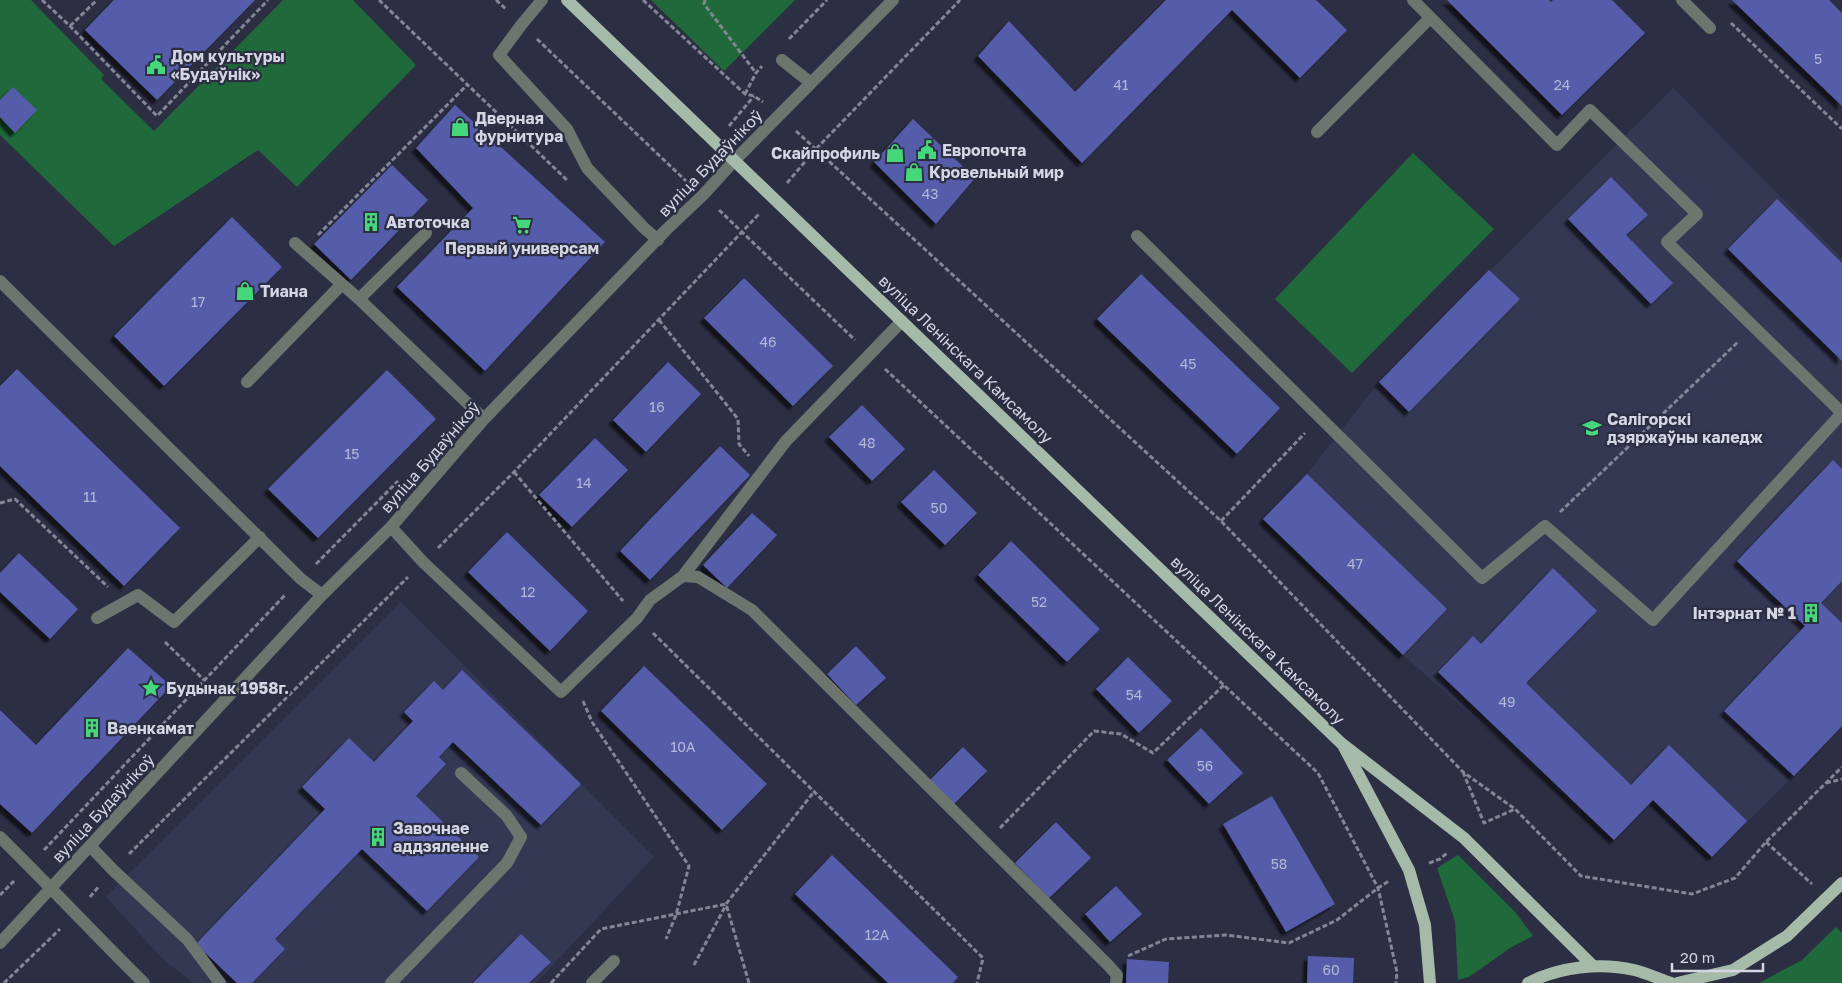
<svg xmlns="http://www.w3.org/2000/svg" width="1842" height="983" font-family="'Golos Text',sans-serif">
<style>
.built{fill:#343853}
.green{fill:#20693a}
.building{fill:#555caa;filter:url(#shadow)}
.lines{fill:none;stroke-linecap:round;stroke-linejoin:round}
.path{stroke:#848697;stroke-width:3;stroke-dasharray:5 2.5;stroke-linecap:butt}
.minor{stroke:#6c766e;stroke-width:12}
.major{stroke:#a6baaa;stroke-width:12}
.labels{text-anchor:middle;stroke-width:4.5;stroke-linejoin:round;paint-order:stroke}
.number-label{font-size:14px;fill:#b4b8d6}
.poi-label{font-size:16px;font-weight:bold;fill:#d4d6e4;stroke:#2c2f44;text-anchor:start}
.street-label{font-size:16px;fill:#d4d6e4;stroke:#2c2f44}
</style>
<defs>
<filter id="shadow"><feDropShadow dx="-4.5" dy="4.5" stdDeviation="1" flood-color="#0009"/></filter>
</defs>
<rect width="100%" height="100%" fill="#2c2f44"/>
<!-- built -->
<path class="built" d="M1673 88 1842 259V726L1794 776 1712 857 1653 800 1614 840 1403 655 1263 520 1307 474 1379 382Z
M401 602 654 857 536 983H193L162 958 106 897Z"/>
<!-- green -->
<path class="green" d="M0 0H31L104 75 101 79 154 131 283 0H353L416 65 297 187 258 150 114 246 0 135Z
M651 0H795L724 71Z
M1413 153 1494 229 1352 373 1275 299Z
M1458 855 1516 913 1533 936 1510 948 1469 977 1458 980 1455 921 1437 868Z
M1836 927 1842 933V983H1759L1802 960Z"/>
<!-- building -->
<path class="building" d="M114 0H255L157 100 85 30Z
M1166 0H1316L1347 30 1300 78 1232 10 1082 163 978 56 1009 21 1075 92Z
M1447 0H1549L1551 2 1553 0H1612L1645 33 1562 115Z
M1732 0H1829L1842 13V106Z
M13 87 37 110 15 133 0 117V100Z
M455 105 605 242 485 371 397 287 473 208 416 148Z
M913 119 975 178 936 224 874 162Z
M392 165 428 200 351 280 314 244Z
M1611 177 1648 215 1626 235 1673 283 1651 304 1568 219Z
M1777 199 1842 263V361L1728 249Z
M232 217 282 267 164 386 114 336Z
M1489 270 1520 299 1409 412 1379 382Z
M1141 274 1280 408 1237 454 1097 319Z
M744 278 833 366 793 406 704 318Z
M668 362 701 394 646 452 613 420Z
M17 369 180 528 124 586 0 466V386Z
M387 370 436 419 318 538 268 489Z
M862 405 905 449 872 481 829 437Z
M595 438 628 470 572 527 539 495Z
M720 446 750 475 650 580 620 551Z
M1833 460 1842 469V581L1821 603 1842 623V726L1794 776 1724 711 1805 626 1737 561Z
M934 470 977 513 945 545 901 502Z
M1307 474 1447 609 1403 655 1263 519Z
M752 513 777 535 727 588 703 565Z
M507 532 588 611 550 651 468 572Z
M1011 541 1100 629 1067 662 978 575Z
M19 553 78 609 50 639 0 592V573Z
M1553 568 1597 611 1526 683 1631 785 1669 745 1747 821 1712 857 1653 800 1614 840 1438 672 1473 636 1481 644Z
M856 646 886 678 856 705 827 674Z
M128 648 171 686 32 833 0 804V710L36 745Z
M1128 657 1172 701 1139 733 1096 689Z
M644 666 767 784 722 830 601 711Z
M462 670 581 784 541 825 453 742 439 757 446 764 416 796 479 857 427 911 362 849 275 939 285 949 252 983H237L196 944 325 809 302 787 349 738 374 762 413 721 404 712 434 681 443 690Z
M1201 728 1243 773 1209 804 1167 760Z
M963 747 987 771 953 805 929 781Z
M1272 796 1335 904 1286 932 1223 824Z
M1056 822 1091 858 1049 898 1015 863Z
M832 855 958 977 953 983H888L795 894Z
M1116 886 1142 914 1110 942 1085 914Z
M521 934 551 962 529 983H473Z
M1308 956 1354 958 1353 983H1307Z
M1127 959 1169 962 1168 983H1126Z"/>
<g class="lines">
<!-- path -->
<path class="path" d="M42 0 70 26 157 116 268 0
M379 0 568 181
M496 0 507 10
M643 0 745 94 754 96 763 102
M705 0 704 4 756 73
M1731 23 1842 129
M70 26 97 0
M537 39 686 181
M789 39 827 0
M745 94 756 73 762 66
M729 126 754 96
M796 131 1221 521 1463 772 1515 809 1581 876 1692 894 1735 878 1766 842 1842 767
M787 183 815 150 960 0
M719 210 855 340
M318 235 467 85
M659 320 738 419 739 444 749 456
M885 369 1318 773 1378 888 1397 972 1396 983
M514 472 623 601
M0 503 15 499 108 587
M1560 512 1738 342
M1221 521 1305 433
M438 548 514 472 759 214
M316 564 398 481
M653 633 983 958 977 983
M165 642 204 680
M583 701 592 722 689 866 676 915 666 939
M1463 772 1484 823 1515 809
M1826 783 1842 779
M1000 828 1094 731 1121 734 1153 753 1224 685
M1766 842 1812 884
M44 850 285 595
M129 854 408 577
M1429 863 1440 859 1447 853
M0 895 14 881
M90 897 99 886
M1128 956 1166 939 1226 935 1289 943 1337 920 1378 888 1389 881
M694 965 726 905
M4 983 60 929
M551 983 601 929 726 904
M749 983 726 904 813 793"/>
<!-- minor -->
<path class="minor" d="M542 0 522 24 499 55 567 129 587 168 644 228 658 240
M1682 0 1710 28
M782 60 811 83
M1317 132 1430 18
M426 233 359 299 484 419
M1137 236 1482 578 1545 526 1653 620 1842 413 1667 242 1697 214 1590 110 1557 145 1413 0
M295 243 359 299
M0 281 301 579 322 595
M247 382 342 284
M391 527 423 562 561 692 637 618 650 600 683 576 698 577 752 610 1109 966 1117 975 1116 983
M683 576 786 441 902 321
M97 618 138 595 174 622 260 537
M0 837C49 885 95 935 144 983
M90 846 113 870 187 939 220 983
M0 943 322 595 391 527 484 419 666 230 703 195 734 161 893 0
M391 983 507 863 521 837 506 815 461 773
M592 983 614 961"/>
<!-- major -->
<path class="major" d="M567 0 1341 743 1464 838 1593 966
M1344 747 1409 870 1425 925 1430 983
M1528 983C1559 967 1600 962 1634 970 1647 973 1659 979 1671 983
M1677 983 1733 970 1787 936 1842 883"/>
</g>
<!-- icons -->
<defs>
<g id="civic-bare" transform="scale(1.5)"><path d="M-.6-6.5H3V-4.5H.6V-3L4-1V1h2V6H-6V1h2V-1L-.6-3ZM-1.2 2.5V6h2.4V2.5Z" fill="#45d77a" stroke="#2c2f44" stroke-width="2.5" paint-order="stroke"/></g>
<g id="shop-bare" transform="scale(1.5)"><path d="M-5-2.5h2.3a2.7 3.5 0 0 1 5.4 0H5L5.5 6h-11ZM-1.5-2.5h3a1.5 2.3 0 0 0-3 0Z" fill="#45d77a" stroke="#2c2f44" stroke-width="2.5" paint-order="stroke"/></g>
<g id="building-bare" transform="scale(1.5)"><path d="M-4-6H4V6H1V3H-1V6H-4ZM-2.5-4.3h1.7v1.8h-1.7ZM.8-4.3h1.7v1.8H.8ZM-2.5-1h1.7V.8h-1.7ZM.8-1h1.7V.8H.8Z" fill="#45d77a" stroke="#2c2f44" stroke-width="2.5" paint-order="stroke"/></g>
<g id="supermarket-bare" transform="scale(1.5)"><path d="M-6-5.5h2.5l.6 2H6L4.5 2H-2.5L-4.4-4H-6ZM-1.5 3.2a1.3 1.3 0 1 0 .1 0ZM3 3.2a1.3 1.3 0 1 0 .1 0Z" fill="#45d77a" stroke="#2c2f44" stroke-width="2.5" paint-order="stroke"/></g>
<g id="university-bare" transform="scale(1.5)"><path d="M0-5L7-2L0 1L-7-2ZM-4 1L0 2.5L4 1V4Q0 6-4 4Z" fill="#45d77a" stroke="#2c2f44" stroke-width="2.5" paint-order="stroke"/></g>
<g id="sight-bare" transform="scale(1.5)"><path d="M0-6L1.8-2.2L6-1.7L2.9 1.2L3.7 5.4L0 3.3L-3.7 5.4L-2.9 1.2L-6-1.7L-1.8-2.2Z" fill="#45d77a" stroke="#2c2f44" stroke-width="2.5" paint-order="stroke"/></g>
</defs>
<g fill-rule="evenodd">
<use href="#civic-bare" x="156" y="65"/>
<use href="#shop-bare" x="460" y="127"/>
<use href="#civic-bare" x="927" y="150"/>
<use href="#shop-bare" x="895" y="153"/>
<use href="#shop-bare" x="914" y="172"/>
<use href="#building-bare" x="371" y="222"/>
<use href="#supermarket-bare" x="522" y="225"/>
<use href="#shop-bare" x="245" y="291"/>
<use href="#university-bare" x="1592" y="428"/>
<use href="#building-bare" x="1811" y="613"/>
<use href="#sight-bare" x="151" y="688"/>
<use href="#building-bare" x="92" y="728"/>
<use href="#building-bare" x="378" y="837"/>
</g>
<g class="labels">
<!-- number labels -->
<g class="number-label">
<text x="1818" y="64">5</text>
<text x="1121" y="90">41</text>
<text x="1562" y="90">24</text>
<text x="930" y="199">43</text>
<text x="198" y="307">17</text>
<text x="768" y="347">46</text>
<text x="1188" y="369">45</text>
<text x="657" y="412">16</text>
<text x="867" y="448">48</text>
<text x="352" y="459">15</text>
<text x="584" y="488">14</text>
<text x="90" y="502">11</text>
<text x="939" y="513">50</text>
<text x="1355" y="569">47</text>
<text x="528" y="597">12</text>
<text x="1039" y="607">52</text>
<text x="1134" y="700">54</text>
<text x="1507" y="707">49</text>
<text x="683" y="752">10А</text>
<text x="1205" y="771">56</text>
<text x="1279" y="869">58</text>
<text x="877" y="940">12А</text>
<text x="1331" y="975">60</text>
</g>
<!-- poi labels -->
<g class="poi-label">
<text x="171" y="62">Дом культуры<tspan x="171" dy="18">«Будаўнік»</tspan></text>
<text x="475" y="124">Дверная<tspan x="475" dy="18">фурнитура</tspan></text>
<text x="942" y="156">Европочта</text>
<text x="880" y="159" text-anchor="end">Скайпрофиль</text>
<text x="929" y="178">Кровельный мир</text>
<text x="386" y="228">Автоточка</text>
<text x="522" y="254" text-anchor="middle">Первый универсам</text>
<text x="260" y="297">Тиана</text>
<text x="1607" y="425">Салігорскі<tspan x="1607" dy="18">дзяржаўны каледж</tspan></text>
<text x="1796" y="619" text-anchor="end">Інтэрнат № 1</text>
<text x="166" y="694">Будынак 1958г.</text>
<text x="107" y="734">Ваенкамат</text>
<text x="393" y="834">Завочнае<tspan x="393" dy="18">аддзяленне</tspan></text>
</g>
<!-- street labels -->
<g class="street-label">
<text transform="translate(710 163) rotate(-46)" y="6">вуліца Будаўнікоў</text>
<text transform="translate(966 359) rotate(44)" y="6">вуліца Ленінскага Камсамолу</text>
<text transform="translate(430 457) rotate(-49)" y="6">вуліца Будаўнікоў</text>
<text transform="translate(1258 640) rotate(44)" y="6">вуліца Ленінскага Камсамолу</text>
<text transform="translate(103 808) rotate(-47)" y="6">вуліца Будаўнікоў</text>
</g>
</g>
<!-- scale -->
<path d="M1672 963v8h91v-8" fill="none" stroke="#d4d6e4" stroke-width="2.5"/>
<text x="1680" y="963" font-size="15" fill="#d4d6e4" stroke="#2c2f44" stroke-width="4" paint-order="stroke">20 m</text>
</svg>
